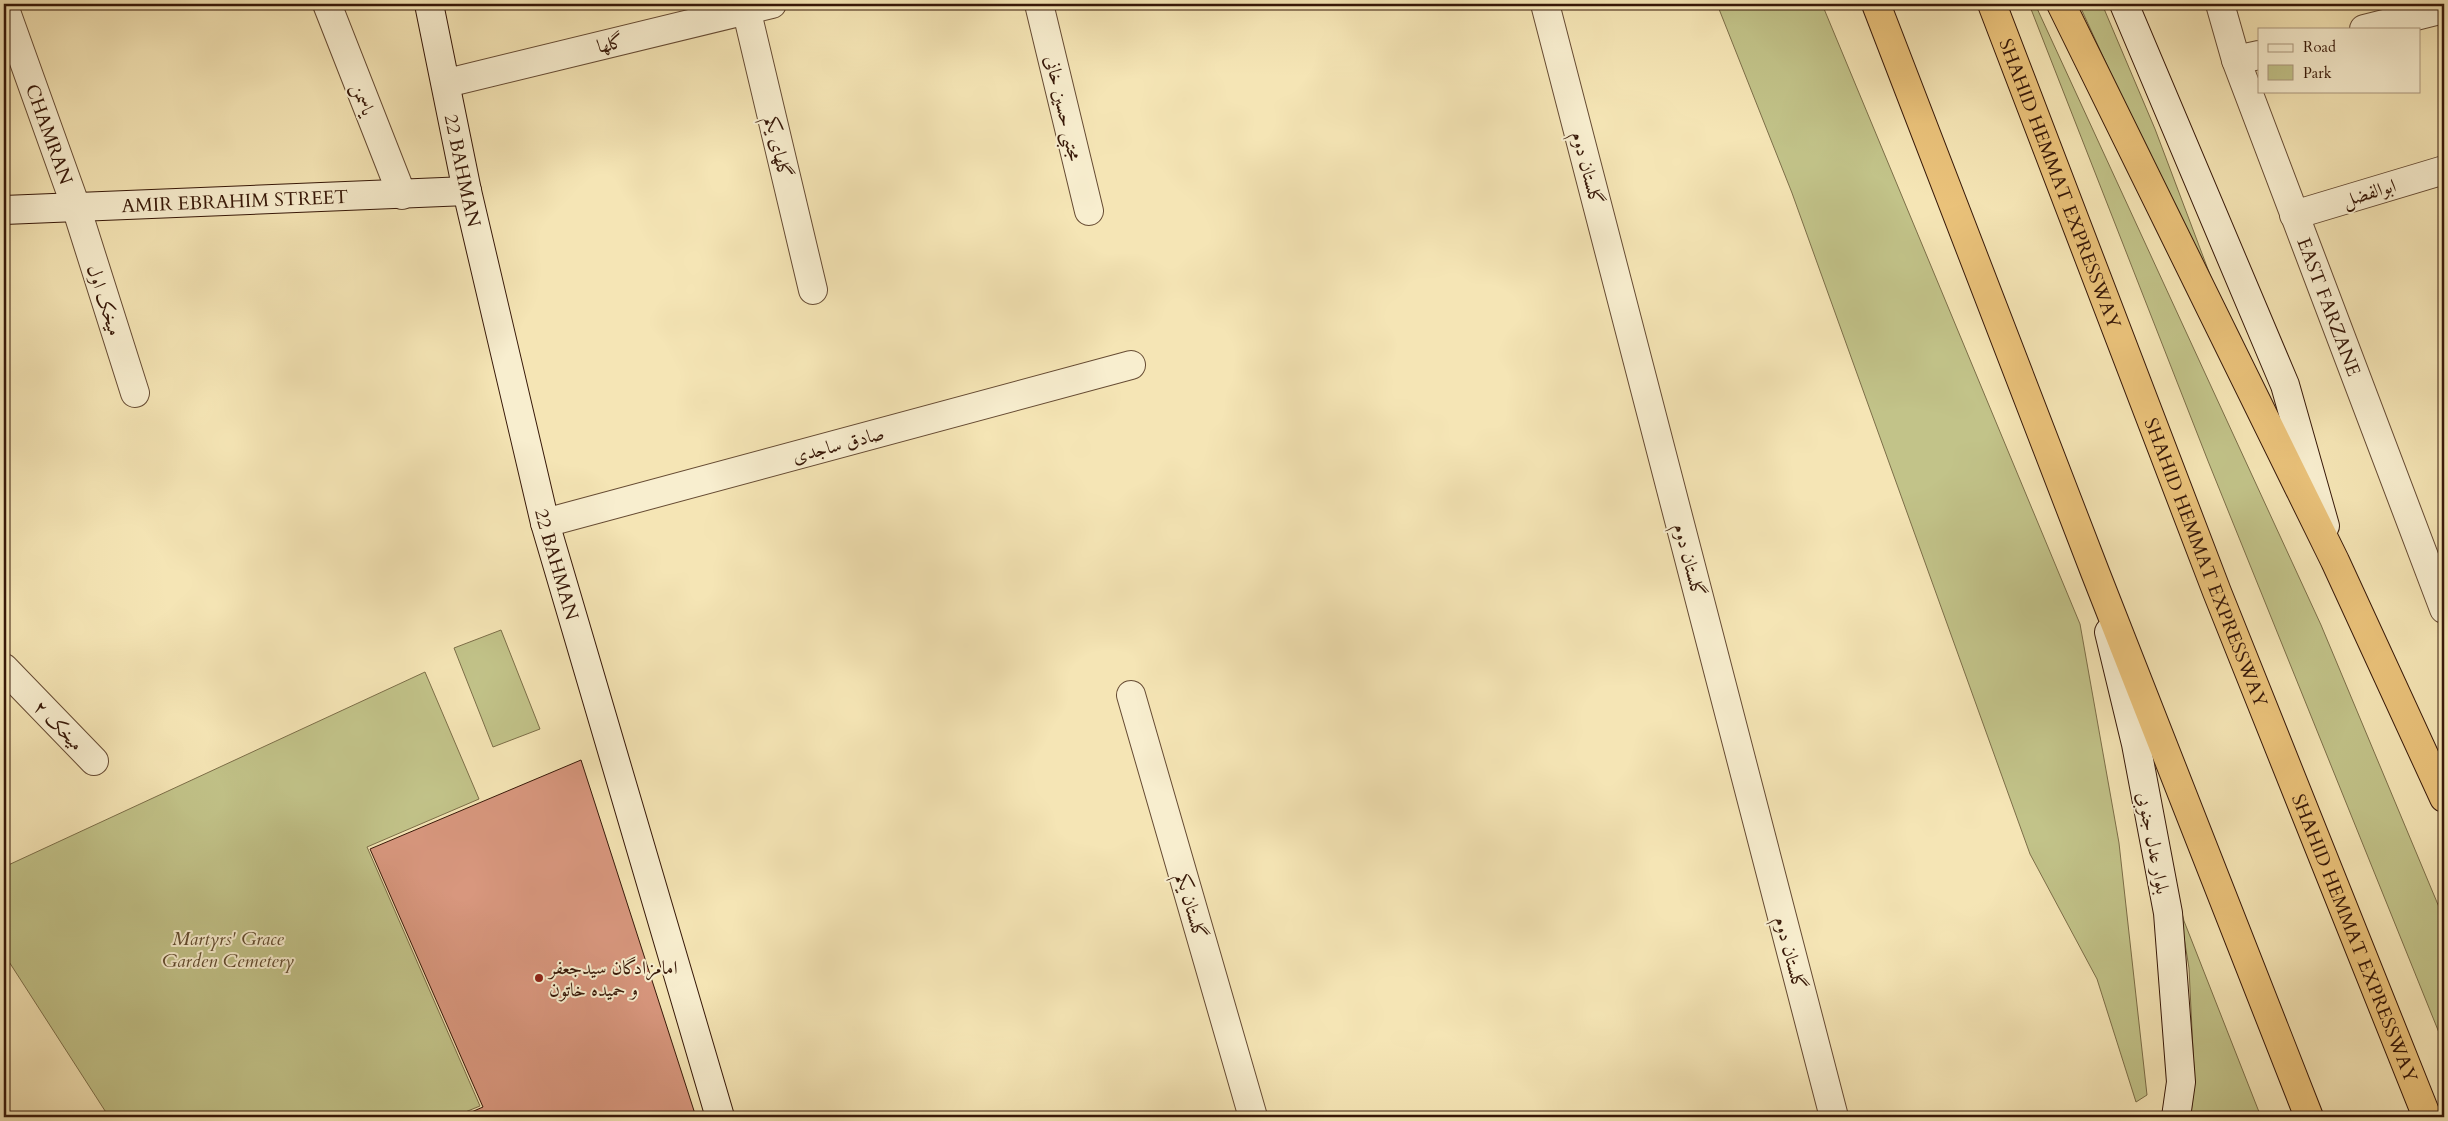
<svg xmlns="http://www.w3.org/2000/svg" width="2448" height="1121" font-family="Cardo,Amiri,serif">
<style>
.green{fill:#c2c389;stroke:#7c6e48}
.building{fill:#d8977e;stroke:#371808}
.lines{fill:none;stroke-linecap:round;stroke-linejoin:round}
.minor-casing{stroke:#664b33;stroke-width:30}
.secondary-casing{stroke:#371808;stroke-width:30}
.trunk-casing{stroke:#371808;stroke-width:30}
.minor{stroke:#f8eecf;stroke-width:28}
.secondary{stroke:#f8eecf;stroke-width:28}
.trunk{stroke:#eac27a;stroke-width:28}
.poi-dot{fill:#8f2418;stroke:#f8eecf;stroke-width:2}
.labels{text-anchor:middle;stroke-width:4;stroke-linejoin:round;paint-order:stroke}
.street-label{font-size:19px;fill:#371808;stroke:#f8eecf}
.park-label{font-size:19px;font-style:italic;fill:#614b2f;stroke:#f8eecf}
.poi-label{font-size:19px;fill:#371808;stroke:#f8eecf;text-anchor:start}
</style>
<rect width="100%" height="100%" fill="#f5e5b5"/>
<filter id="stains"><feTurbulence type="fractalNoise" baseFrequency=".004" numOctaves="4"/><feColorMatrix values="0 0 0 0 .2 0 0 0 0 .09 0 0 0 0 .02 0 0 0 .5 -.17"/></filter>
<radialGradient id="worn" r=".72"><stop offset=".6" stop-color="#630" stop-opacity="0"/><stop offset="1" stop-color="#630" stop-opacity=".3"/></radialGradient>
<!-- green -->
<path class="green" d="M1717 4H1822L2080 624 2119 843 2147 1095 2136 1102 2097 979 2030 854 1792 193Z
M2029 4H2035L2321 625 2444 919V1045L2208 461Z
M2079 4H2102L2155 129 2212 280 2138 133Z
M501 630 540 729 493 747 454 648Z
M425 672 479 799 367 847 480 1106 453 1117H109L4 954V867Z
M2176 889 2184 921 2261 1117H2191L2194 1071 2189 968Z"/>
<!-- building -->
<path class="building" d="M581 760 696 1117H460L483 1107 370 849Z"/>
<g class="lines">
<!-- minor casing -->
<g class="minor-casing">
<g id="minor">
<path d="M327 4 402 195"/>
<path d="M745 4 813 290"/>
<path d="M1039 4 1089 211"/>
<path d="M1545 4 1834 1117"/>
<path id="s1" d="M2220 4 2236 60 2444 609"/>
<path id="s2" d="M4 6 76 207 135 393"/>
<path d="M2364 29 2444 9"/>
<path d="M2236 60 2259 55"/>
<path d="M447 83 772 4"/>
<path d="M2294 215 2444 170"/>
<path d="M545 523 1131 365"/>
<path d="M4 668 94 761"/>
<path d="M1131 695 1253 1117"/>
</g>
</g>
<!-- secondary casing -->
<g class="secondary-casing">
<g id="secondary">
<path id="s3" d="M429 4 467 191 545 523 720 1117"/>
<path d="M2124 4 2285 385 2325 526"/>
<path id="s4" d="M4 210 467 191"/>
<path d="M2109 632 2136 744 2168 913 2181 1082 2176 1117"/>
</g>
</g>
<!-- trunk casing -->
<g class="trunk-casing">
<g id="trunk">
<path d="M1876 4 2095 572 2309 1117"/>
<path id="s5" d="M1992 4 2217 592 2427 1117"/>
<path d="M2061 4 2335 561 2444 798"/>
</g>
</g>
<!-- minor -->
<use href="#minor" class="minor"/>
<!-- secondary -->
<use href="#secondary" class="secondary"/>
<!-- trunk -->
<use href="#trunk" class="trunk"/>
</g>
<!-- markers -->
<circle class="poi-dot" cx="539" cy="978" r="5"/>
<g class="labels">
<!-- street labels -->
<g class="street-label">
<text transform="translate(610 43) rotate(-14)" y="7">گلها</text>
<text transform="translate(364 99) rotate(69)" y="7">یاسمن</text>
<text transform="translate(1064 108) rotate(77)" y="7">مجتبی حسین خانی</text>
<text dy="7" stroke="none"><textPath href="#s2" startOffset="136">CHAMRAN</textPath></text>
<text transform="translate(779 147) rotate(77)" y="7">گلهای یکم</text>
<text transform="translate(1588 168) rotate(75)" y="7">گلستان دوم</text>
<text dy="7" stroke="none"><textPath href="#s3" startOffset="170">22 BAHMAN</textPath></text>
<text dy="7" stroke="none"><textPath href="#s5" startOffset="192">SHAHID HEMMAT EXPRESSWAY</textPath></text>
<text transform="translate(2369 192) rotate(-17)" y="7">ابوالفضل</text>
<text dy="7" stroke="none"><textPath href="#s4" startOffset="231">AMIR EBRAHIM STREET</textPath></text>
<text transform="translate(105 300) rotate(72)" y="7">میخک اول</text>
<text dy="7" stroke="none"><textPath href="#s1" startOffset="322">EAST FARZANE</textPath></text>
<text transform="translate(838 444) rotate(-15)" y="7">صادق ساجدی</text>
<text transform="translate(1690 560) rotate(75)" y="7">گلستان دوم</text>
<text dy="7" stroke="none"><textPath href="#s5" startOffset="598">SHAHID HEMMAT EXPRESSWAY</textPath></text>
<text dy="7" stroke="none"><textPath href="#s3" startOffset="575">22 BAHMAN</textPath></text>
<text transform="translate(59 725) rotate(46)" y="7">میخک ۲</text>
<text transform="translate(2154 843) rotate(79)" y="7">بلوار عدل جنوبی</text>
<text transform="translate(1192 906) rotate(74)" y="7">گلستان یکم</text>
<text dy="7" stroke="none"><textPath href="#s5" startOffset="1002">SHAHID HEMMAT EXPRESSWAY</textPath></text>
<text transform="translate(1791 953) rotate(75)" y="7">گلستان دوم</text>
</g>
<!-- park labels -->
<g class="park-label">
<text x="228" y="945">Martyrs' Grace<tspan x="228" dy="22">Garden Cemetery</tspan></text>
</g>
<!-- poi labels -->
<g class="poi-label">
<text x="549" y="974">امامزادگان سیدجعفر<tspan x="549" dy="22">و حمیده خاتون</tspan></text>
</g>
</g>
<!-- margin -->
<rect width="2448" height="1121" fill="none" stroke="#f5e5b5" stroke-width="20"/>
<rect x="5" y="5" width="2438" height="1111" fill="none" stroke="#371808" stroke-width="2.5"/>
<rect x="10" y="10" width="2428" height="1101" fill="none" stroke="#371808"/>
<!-- legend -->
<rect x="2258" y="28" width="162" height="65" fill="#f8eecf" stroke="#ab987f"/>
<rect x="2268" y="44" width="25" height="8" fill="#f8eecf" stroke="#ab987f"/>
<text x="2303" y="52" font-size="15" fill="#371808">Road</text>
<rect x="2268" y="65" width="25" height="15" fill="#c2c389" stroke="#ab987f"/>
<text x="2303" y="78" font-size="15" fill="#371808">Park</text>
<rect width="100%" height="100%" filter="url(#stains)"/>
<rect width="100%" height="100%" fill="url(#worn)"/>
</svg>
